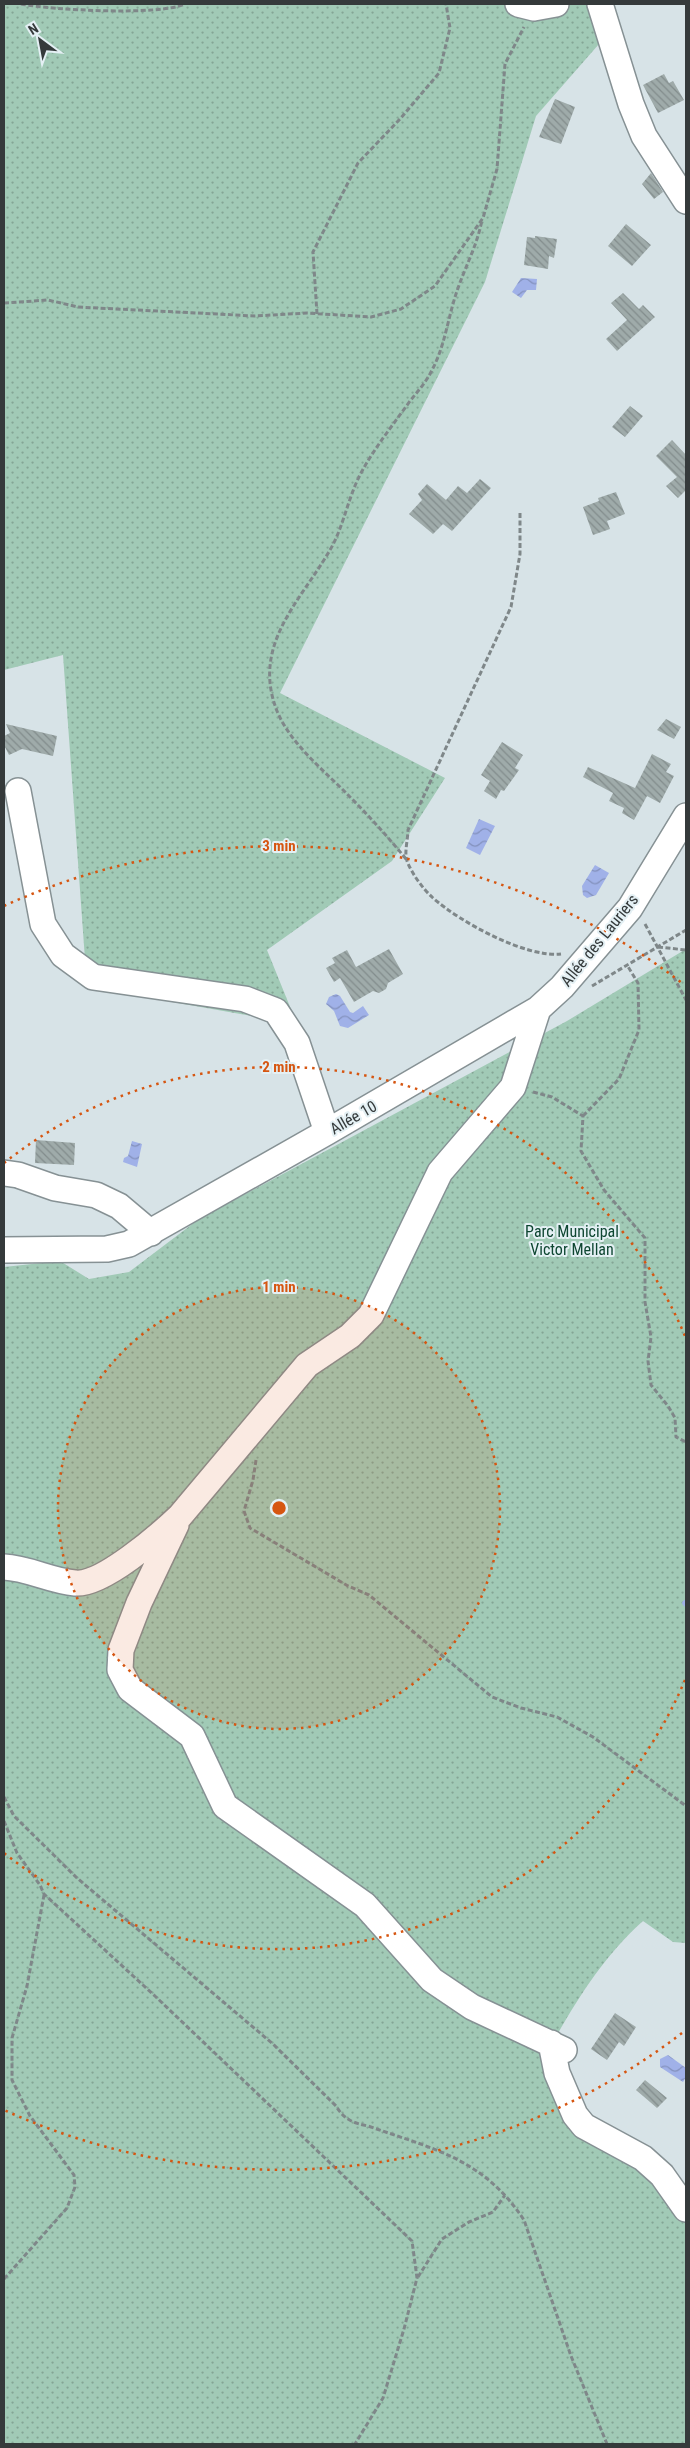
<svg xmlns="http://www.w3.org/2000/svg" width="690" height="2448" font-family="'Roboto Condensed',sans-serif">
<style>
.grass{fill:url(#grass-dots)}
.water{fill:url(#water-waves)}
.lines{fill:none;stroke-linecap:round;stroke-linejoin:round}
.stream{stroke:#a0b1e8;stroke-width:5.5}
.building{fill:url(#building-back-hatch)}
.minor-casing{stroke:#869194;stroke-width:28}
.path{stroke:#7f8789;stroke-width:3;stroke-dasharray:5 2.5;stroke-linecap:butt}
.minor{stroke:#fff;stroke-width:25}
.ring{fill:none;stroke:#d65611;stroke-width:2.5;stroke-dasharray:2.5 5}
.labels{text-anchor:middle;stroke-width:4;stroke-linejoin:round;paint-order:stroke}
.street-label{font-size:16px;fill:#353a3b;stroke:#e4f0f4}
.park-label{font-size:16px;fill:#0e4631;stroke:#e4f0f4}
.centre{fill:#d65611;stroke:#e4f0f4;stroke-width:2.5}
.ring-label{font-size:15px;text-anchor:middle;font-weight:bold;fill:#d65611;stroke:#e4f0f4;stroke-width:4;stroke-linejoin:round;paint-order:stroke}
</style>
<defs>
<pattern id="grass-dots" width="8" height="8" patternUnits="userSpaceOnUse" patternTransform="scale(1.25)"><rect width="8" height="8" fill="#a1cab6"/><path d="M2 2h.1M6 6h.1" fill="none" stroke="#84a595" stroke-width="1.8" stroke-linecap="round"/></pattern>
<pattern id="water-waves" width="16" height="10" patternUnits="userSpaceOnUse" patternTransform="scale(1.25)"><rect width="16" height="10" fill="#a0b1e8"/><path d="M0 5q4-4 8 0t8 0" fill="none" stroke="#8391bd"/></pattern>
<pattern id="building-back-hatch" width="6" height="6" patternUnits="userSpaceOnUse" patternTransform="scale(1.25)"><rect width="6" height="6" fill="#9fabaa"/><path d="M-1 5l2 2M0 0l6 6M5-1l2 2" fill="none" stroke="#828c8c"/></pattern>
</defs>
<rect width="100%" height="100%" fill="#d7e3e7"/>
<!-- grass -->
<path class="grass" d="M4 4H590L599 44 536 116 485 282 280 693 445 778 392 861 267 950 297 1024 87 987 63 655 4 670Z
M686 949V1943L673 1942 643 1921C607 1953 581 1993 557 2035L564 2050 573 2102 686 2187V2444H4V1267L60 1261 89 1279 129 1272 199 1219 567 1021Z"/>
<!-- water -->
<path class="water" d="M521 278 537 279 536 290H527L521 298 512 292Z
M479 819 495 826 480 855 466 848Z
M595 865 609 873 596 895 587 898 583 895 582 886Z
M336 994 340 996 350 1012 353 1013 363 1006 369 1015 348 1028 340 1026 334 1011 326 1004 329 997Z
M132 1141 142 1144 137 1167 123 1162 124 1158 128 1156Z
M668 2055 686 2068V2077L683 2082 660 2067V2059Z"/>
<g class="lines">
<!-- stream -->
<path class="stream" d="M685 1603 686 1604"/>
</g>
<!-- building -->
<path class="building" d="M664 74 669 83 673 81 684 100 658 113 643 85Z
M555 99 575 107 561 144 539 137Z
M651 173 663 192 654 199 642 184Z
M626 224 651 245 632 266 608 246Z
M535 236 557 239 554 258 549 256 548 269 524 265 527 237 535 238Z
M623 293 639 309 643 305 655 317 617 351 606 339 627 320 611 303Z
M630 406 643 416 625 437 612 427Z
M672 440 686 455V490L678 498 666 486 677 477 656 456Z
M480 479 491 488 452 531 443 524 433 534 409 514 422 500 418 494 427 484 446 500 458 486 467 493Z
M616 492 625 514 607 521 610 529 593 535 583 507 599 501 598 498Z
M666 719 681 727 674 739 657 730Z
M6 724 57 736 53 756 22 749 9 755 4 745V736L10 733Z
M502 742 523 755 515 768 519 770 504 791 501 790 496 799 484 791 490 781 481 775Z
M652 754 671 764 666 772 674 776 660 803 647 796 634 820 622 813 624 808 609 801 613 793 583 777 588 767 635 788Z
M389 949 403 974 388 983 386 989 379 993 373 991 354 1002 340 978 334 982 326 968 335 963 332 958 347 950 356 967Z
M36 1140 75 1143 74 1165 35 1163Z
M615 2013 636 2027 624 2046 619 2042 607 2060 591 2049Z
M645 2080 667 2098 657 2108 636 2090Z"/>
<g class="lines">
<!-- minor casing -->
<g class="minor-casing">
<path id="minor" d="M518 4 534 8 556 4
M600 4 631 104 644 136 686 201
M18 791 43 924 63 955 93 977 245 999 276 1011 297 1043 327 1132
M4 1173 18 1175 55 1188 96 1195 119 1206 151 1233
M4 1250 107 1249 129 1244 327 1132 538 1009 562 987 630 908 686 816
M176 1525 139 1603 121 1650 120 1670 130 1689 192 1736 225 1806 365 1905 432 1980 472 2007 564 2050
M4 1567C28 1568 51 1581 75 1583 102 1586 160 1535 180 1516L307 1365 350 1336 371 1315 440 1172 513 1087 538 1009
M551 2043 557 2073 575 2115 584 2126 643 2158 662 2175 686 2209"/>
</g>
<!-- path -->
<path class="path" d="M21 4C52 10 159 16 185 4
M4 303 48 300 78 307 255 316 307 313 371 317 401 309 435 286 483 218 497 169 505 64 524 27
M317 314 313 252 358 163 400 119 439 73 450 28 446 4
M520 513V554L511 607 408 830C408 839 404 853 407 861 412 874 423 889 433 898 460 922 526 958 561 954
M406 859C388 837 370 817 350 797 325 771 291 745 277 711 251 645 300 602 330 550 344 526 348 497 361 473 375 447 393 425 410 401 418 391 427 381 432 370 445 346 448 317 457 291 465 267 477 246 482 220
M645 924 686 1000
M658 947 686 950
M592 986 686 930
M533 1092 552 1097 583 1116 581 1151 604 1190 645 1238V1302L651 1337 648 1361 651 1385 668 1406 675 1418 676 1437 686 1442
M583 1116 619 1079 639 1030 638 983 627 965
M256 1460 253 1480 244 1511 250 1528 348 1586 369 1595 492 1697 521 1708 557 1717 593 1737 686 1806
M4 1797 14 1816 77 1878 273 2044 336 2106C344 2119 352 2123 368 2126 433 2149 483 2158 524 2220L571 2356 607 2444
M4 1821 17 1853 40 1885 44 1894 156 1997 412 2241 417 2278 404 2329 383 2398 355 2444
M418 2277 442 2239 469 2222 493 2212 505 2195
M4 2279 67 2208 75 2187 74 2175 30 2116 12 2080V2038L27 1986 44 1895"/>
<!-- minor -->
<use href="#minor" class="minor"/>
</g>
<!-- distance rings -->
<circle cx="279" cy="1508" r="221" fill="#d65611" fill-opacity=".12"/>
<g class="ring">
<circle cx="279" cy="1508" r="221"/>
<path d="M685 1680A441 441 0 0 1 4 1853M4 1163A441 441 0 0 1 685 1336"/>
<path d="M682 2033A662 662 0 0 1 4 2110M4 906A662 662 0 0 1 682 983"/>
</g>
<g class="labels">
<!-- street labels -->
<g class="street-label">
<text transform="translate(599 940) rotate(-51)" y="6">Allée des Lauriers</text>
<text transform="translate(353 1117) rotate(-30)" y="6">Allée 10</text>
</g>
<!-- park labels -->
<g class="park-label">
<text x="572" y="1237">Parc Municipal<tspan x="572" dy="18">Victor Mellan</tspan></text>
</g>
</g>
<circle cx="279" cy="1508" r="8" class="centre"/>
<g class="ring-label">
<text x="279" y="851">3 min</text>
<text x="279" y="1072">2 min</text>
<text x="279" y="1292">1 min</text>
</g>
<!-- border -->
<rect width="690" height="2448" fill="none" stroke="#353a3b" stroke-width="10"/>
<!-- north arrow -->
<g transform="translate(40 40) rotate(328)" stroke="#e4f0f4" stroke-width="4" paint-order="stroke">
<path d="M0-4L9 19L0 12L-9 19Z" fill="#353a3b"/>
<text y="-8" font-size="14" font-weight="bold" text-anchor="middle" fill="#353a3b">N</text>
</g>
</svg>
